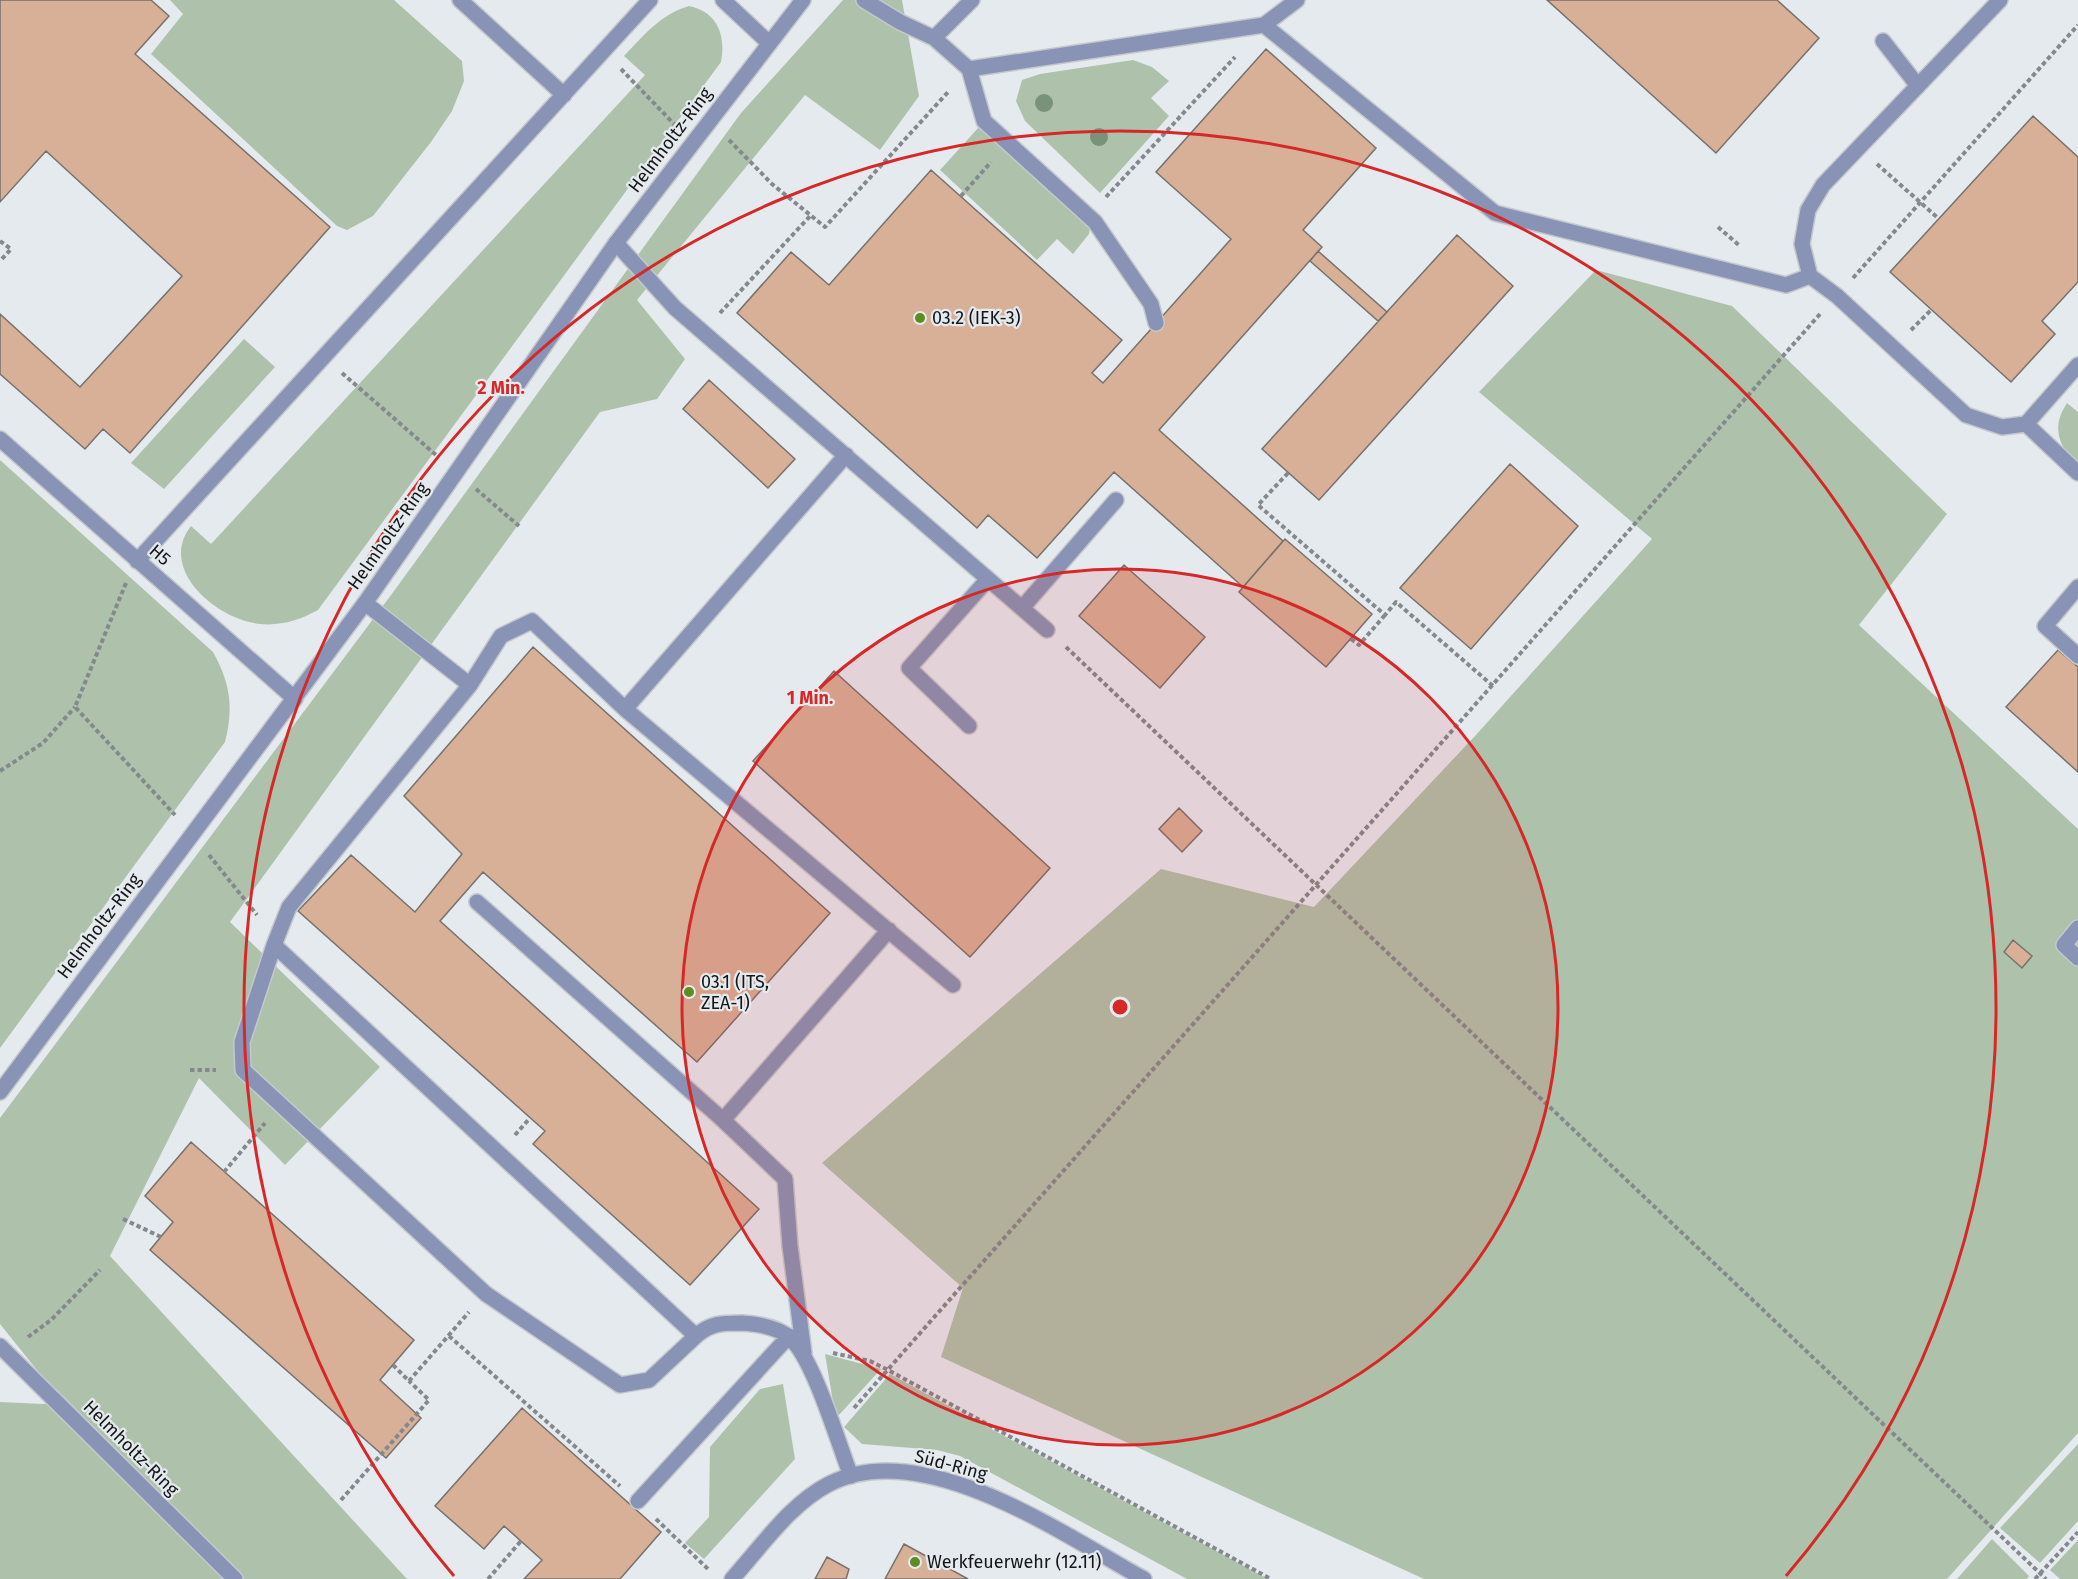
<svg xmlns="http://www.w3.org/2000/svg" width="2078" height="1579" font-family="'Fira Sans',sans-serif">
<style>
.green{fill:#aec2ab}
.building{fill:#d8af97;stroke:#77716e;stroke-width:1.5}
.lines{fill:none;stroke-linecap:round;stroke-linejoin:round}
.service-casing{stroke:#c4c8cd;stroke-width:18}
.minor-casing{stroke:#c4c8cd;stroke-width:18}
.path{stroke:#85898d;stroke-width:4;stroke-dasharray:4.5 3;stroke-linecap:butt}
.service{stroke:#8893b6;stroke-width:15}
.minor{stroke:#8893b6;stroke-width:15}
.tree{fill:#79927a}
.ring{fill:none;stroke:#d62828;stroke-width:3}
.poi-dot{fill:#5d8c1f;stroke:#e5eaef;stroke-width:2}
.labels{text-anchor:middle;stroke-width:4.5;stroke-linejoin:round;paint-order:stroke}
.street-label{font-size:18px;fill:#141618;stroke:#e5eaef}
.poi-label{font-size:18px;fill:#141618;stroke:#e5eaef;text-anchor:start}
.centre{fill:#d62828;stroke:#e5eaef;stroke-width:3}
.ring-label{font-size:18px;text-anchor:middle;font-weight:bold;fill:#d62828;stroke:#e5eaef;stroke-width:4.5;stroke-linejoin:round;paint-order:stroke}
</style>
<rect width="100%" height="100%" fill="#e5eaef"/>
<!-- green -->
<path class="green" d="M170 0H394L462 61 464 81 452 111 431 142 373 216 347 230 337 226 151 54 183 14Z
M843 0H902L919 96 880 150 805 95 637 300 685 359 657 399 600 412 230 922 380 1067 285 1165 199 1078 110 1256 407 1579H0V1402L65 1405 0 1324V1118L394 591 741 113Z
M689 6C718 12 726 36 721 62L318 610C300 620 281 626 260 624 217 620 157 569 191 526L211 544 645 75 624 56C644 35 661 14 689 6Z
M1133 60 1152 67 1169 81 1151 98 1169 116 1100 193 1025 121 1016 101 1022 80 1040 74Z
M979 127 1090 227 1089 234 1073 254 1057 239 1037 260 940 170Z
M1596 270 1732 306 1947 514 1859 625 2078 829V1433L1947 1579H1424L941 1357 963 1288 822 1163 1161 869 1314 907 1475 736 1652 539 1479 392Z
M244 339 275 367 164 489 131 463Z
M2067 403 2078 412V465C2058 446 2051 427 2067 403Z
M0 460 213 652C230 682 234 708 225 742L0 1048Z
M825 1354 881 1369 838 1416 833 1402Z
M890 1374 1268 1579H1187L960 1456 937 1450 862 1444 844 1427Z
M783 1384 795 1459 704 1559 685 1543 709 1517 710 1447 760 1389Z
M2078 1444V1521L2040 1563 2000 1528Z
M1992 1539 2029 1576 2027 1579H1957Z
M2078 1540V1579H2060L2050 1570Z"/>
<!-- building -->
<path class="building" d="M0 0H151L169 16 135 54 330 227 130 453 103 429 85 449 0 374V314L80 387 182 276 46 151 0 202Z
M1547 0H1777L1819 38 1716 153Z
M1266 49 1376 148 1303 230 1322 247 1159 430 1283 541 1243 587 1114 472 1037 558 988 515 977 528 737 313 791 252 829 285 931 170 1122 340 1092 373 1103 383 1231 239 1156 172Z
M2033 116 2078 157V282L2042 321 2055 334 2011 382 1890 272Z
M1457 235 1513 286 1319 500 1262 449Z
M1318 251 1387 312 1378 321 1310 261Z
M709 380 795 459 768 488 683 409Z
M1510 464 1578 526 1471 649 1400 588Z
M1285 539 1372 614 1326 667 1239 592Z
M1124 565 1205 637 1160 688 1079 616Z
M533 647 830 913 697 1062 483 872 440 921 759 1209 690 1285 533 1144 545 1131 298 911 351 855 415 912 462 854 404 796Z
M2058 650 2078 667V772L2006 707Z
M834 671 1050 868 970 957 753 761Z
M1179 808 1202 831 1182 852 1159 829Z
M2013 940 2032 956 2022 968 2004 952Z
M191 1142 414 1340 380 1380 421 1418 386 1458 150 1250 173 1222 145 1196Z
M522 1408 661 1532 620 1579H524L542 1560 504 1526 484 1549 435 1506Z
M904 1544 968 1579H885Z
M827 1557 849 1569 846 1579H815Z"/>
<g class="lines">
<!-- service casing -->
<g class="service-casing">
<path id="service" d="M460 0 564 95
M723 0 769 43
M864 0 900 22 934 38
M972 0 934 38 969 69 1264 25 1297 0
M2000 0 1823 185 1808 210 1802 244 1810 276 1837 296 1966 415 2002 427 2026 424 2078 365
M1264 25 1495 213 1786 285 1810 276
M1883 41 1918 86
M969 69 984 121 1095 222 1151 304 1156 323
M616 243 675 308 1047 630
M2026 424 2078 473
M0 439 295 699
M137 561 650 0
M2078 587 2045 626 2078 656
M365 603 470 685 289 907 274 945 696 1336C710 1323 723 1323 742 1323 758 1324 778 1327 790 1338 814 1359 838 1443 851 1476
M1022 608 1116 500
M470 685 501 636 532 621 625 709 953 985
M625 709 846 455
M969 726 909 668 988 579
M477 902 723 1120
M2078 928 2064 945 2078 958
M274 945 242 1042 243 1070 486 1294 620 1385 649 1380 696 1336
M804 1353 790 1246 785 1179 723 1120 889 930
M638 1501 789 1336"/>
</g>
<!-- minor casing -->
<g class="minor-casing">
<path id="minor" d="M0 1092 365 603 616 243 803 0
M0 1346 235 1579
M732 1579C761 1547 790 1504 829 1484 922 1435 1064 1535 1144 1579"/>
</g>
<!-- path -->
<path class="path" d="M621 69 674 124
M729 140 772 184 825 227 949 91
M1877 164 1939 219
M961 196 991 162
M1106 197 1235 57
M1718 227 1740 246
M0 241 11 249 0 261
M1853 278 2078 25
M720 313 811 215
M1911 330 1932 309
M342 373 436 455
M1288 473 1258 505 1385 615 1396 602 1493 686
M476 489 519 526
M126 583 75 707 175 815
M1351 639 1359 645 1385 615
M1066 647 2046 1579
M0 771 43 743 75 707
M209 855 257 915
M190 1070H216
M515 1135 530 1118
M224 1172 265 1123
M123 1219 161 1237
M449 1336 620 1486
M28 1337 51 1320 100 1270
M833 1353 870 1361 888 1370 1271 1579
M393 1365 409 1381 469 1312
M854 1408 1820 314
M341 1500 429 1400 409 1381
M656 1519 709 1570
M488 1579 521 1541
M2035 1579 2078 1532"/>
<!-- service -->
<use href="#service" class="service"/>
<!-- minor -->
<use href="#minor" class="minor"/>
</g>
<!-- trees -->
<g class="tree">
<circle cx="1044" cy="103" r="9"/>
<circle cx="1099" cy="137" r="9"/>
</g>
<!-- distance rings -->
<circle cx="1120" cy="1007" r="438" fill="#d62828" fill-opacity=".12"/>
<g class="ring">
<circle cx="1120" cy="1007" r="438"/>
<path d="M454 1576A876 876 0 1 1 1786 1576"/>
</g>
<!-- markers -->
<g class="poi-dot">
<circle cx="920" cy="318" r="6"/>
<circle cx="689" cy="992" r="6"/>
<circle cx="915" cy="1562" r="6"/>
</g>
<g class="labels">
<!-- street labels -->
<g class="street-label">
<text transform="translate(670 140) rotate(-53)" y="6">Helmholtz-Ring</text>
<text transform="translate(388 536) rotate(-55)" y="6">Helmholtz-Ring</text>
<text transform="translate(160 555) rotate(41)" y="6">H5</text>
<text transform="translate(99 926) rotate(-53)" y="6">Helmholtz-Ring</text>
<text transform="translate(131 1448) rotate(45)" y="6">Helmholtz-Ring</text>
<text transform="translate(951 1465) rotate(15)" y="6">Süd-Ring</text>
</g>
<!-- poi labels -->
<g class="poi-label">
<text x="932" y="324">03.2 (IEK-3)</text>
<text x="701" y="988">03.1 (ITS,<tspan x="701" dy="21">ZEA-1)</tspan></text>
<text x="927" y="1568">Werkfeuerwehr (12.11)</text>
</g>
</g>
<circle cx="1120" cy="1007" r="9" class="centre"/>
<g class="ring-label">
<text x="501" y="394">2 Min.</text>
<text x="810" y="704">1 Min.</text>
</g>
</svg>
